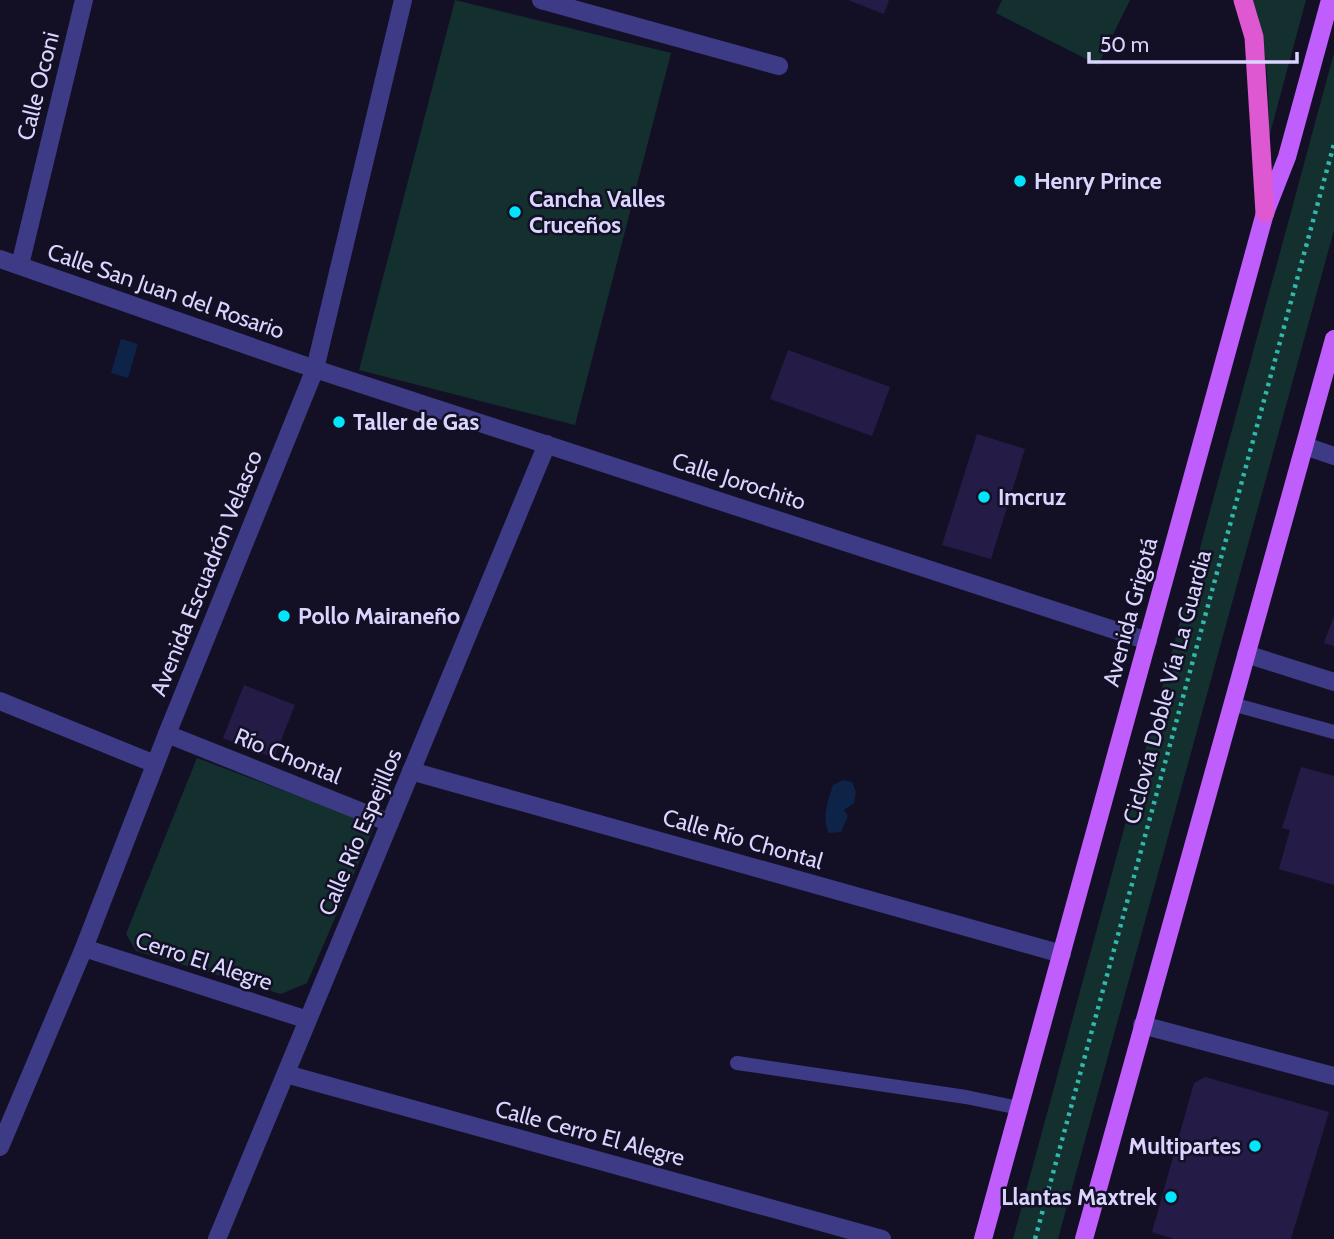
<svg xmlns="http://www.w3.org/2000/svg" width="1334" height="1239" font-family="Cabin,sans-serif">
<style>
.green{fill:#13302f}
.water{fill:#0d2348}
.building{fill:#241c47}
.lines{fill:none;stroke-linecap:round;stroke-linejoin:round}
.path{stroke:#31b7ae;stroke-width:4.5;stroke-dasharray:3.5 5;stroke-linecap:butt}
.service{stroke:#3d3b85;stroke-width:14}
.minor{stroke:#3d3b85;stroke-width:18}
.tertiary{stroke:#3d3b85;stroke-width:18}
.primary{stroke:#c05efd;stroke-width:18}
.trunk{stroke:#de58d1;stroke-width:19}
.poi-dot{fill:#04e5fc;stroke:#131026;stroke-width:2.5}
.labels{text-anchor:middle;stroke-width:5;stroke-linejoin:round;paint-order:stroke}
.street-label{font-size:23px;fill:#dad5fe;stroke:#131026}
.poi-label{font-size:23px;font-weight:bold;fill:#dad5fe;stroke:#131026;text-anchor:start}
</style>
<rect width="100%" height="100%" fill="#131026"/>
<!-- green -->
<path class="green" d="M455 0 671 53 575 425 359 370Z
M1002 0H1130L1098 65 996 13Z
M1252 0H1306L1269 137C1269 91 1268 44 1252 0Z
M1334 53V230L1058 1239H1013Z
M197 758 375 825 307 983 281 994 136 951 126 934Z"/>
<!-- water -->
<path class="water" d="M121 339 138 344 128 378 111 373Z
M843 780 852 782 856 792 854 803 844 810 848 816 841 832 829 833C821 818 828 801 833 785Z"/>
<!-- building -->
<path class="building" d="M848 0H889L884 14Z
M788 350 890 387 872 436 770 399Z
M977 434 1025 449 991 559 942 545Z
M1334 616V646L1324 643Z
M244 685 295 705 274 758 223 738Z
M1301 767 1334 776V885L1279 869 1290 830 1282 828Z
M1205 1077 1329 1112 1291 1239H1174L1152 1232 1194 1083Z"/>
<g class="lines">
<!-- path -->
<path class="path" d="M1035 1239 1334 144"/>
<!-- service -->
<path class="service" d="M1232 704 1334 732
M737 1063 966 1097 1019 1108"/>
<!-- minor -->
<path class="minor" d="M541 0 779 66
M0 259 315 369 1148 641
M20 265 84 0
M1305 446 1334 456
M1246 654 1334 682
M0 701 155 764
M167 734 390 823
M411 771 1062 954
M84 948 308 1020
M1142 1025 1334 1076
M286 1074 882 1239
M217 1239 547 444"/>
<!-- tertiary -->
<path class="tertiary" d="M0 1147 84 948 167 734 315 369 403 0"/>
<!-- primary -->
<path class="primary" d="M983 1239 1265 213 1287 157 1330 0
M1084 1239 1334 339"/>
<!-- trunk -->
<path class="trunk" d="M1243 0 1254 37 1265 213"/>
</g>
<!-- markers -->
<g class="poi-dot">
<circle cx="1020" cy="181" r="7"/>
<circle cx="515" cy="212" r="7"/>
<circle cx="339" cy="422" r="7"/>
<circle cx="984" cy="497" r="7"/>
<circle cx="284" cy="616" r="7"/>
<circle cx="1255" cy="1146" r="7"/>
<circle cx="1171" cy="1197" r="7"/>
</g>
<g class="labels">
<!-- street labels -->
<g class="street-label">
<text transform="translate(38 86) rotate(-76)" y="8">Calle Oconi</text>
<text transform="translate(166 291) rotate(19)" y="8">Calle San Juan del Rosario</text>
<text transform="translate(739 481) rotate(18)" y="8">Calle Jorochito</text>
<text transform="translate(206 573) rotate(-68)" y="8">Avenida Escuadrón Velasco</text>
<text transform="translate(1130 612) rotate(-75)" y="8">Avenida Grigotá</text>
<text transform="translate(1167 687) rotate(-75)" y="8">Ciclovía Doble Vía La Guardia</text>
<text transform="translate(288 756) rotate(22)" y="8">Río Chontal</text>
<text transform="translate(360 832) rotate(-67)" y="8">Calle Río Espejillos</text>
<text transform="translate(743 839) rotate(16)" y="8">Calle Río Chontal</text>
<text transform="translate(204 961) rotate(18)" y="8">Cerro El Alegre</text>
<text transform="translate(590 1133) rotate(15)" y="8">Calle Cerro El Alegre</text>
</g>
<!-- poi labels -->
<g class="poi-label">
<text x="1034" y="189">Henry Prince</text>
<text x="529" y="207">Cancha Valles<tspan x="529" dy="26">Cruceños</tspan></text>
<text x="353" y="430">Taller de Gas</text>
<text x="998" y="505">Imcruz</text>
<text x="298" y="624">Pollo Mairaneño</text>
<text x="1241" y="1154" text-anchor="end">Multipartes</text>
<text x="1157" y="1205" text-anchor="end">Llantas Maxtrek</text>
</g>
</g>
<!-- scale -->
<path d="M1089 52v10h208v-10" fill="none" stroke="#dad5fe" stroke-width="3.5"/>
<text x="1100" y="52" font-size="21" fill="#dad5fe" stroke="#131026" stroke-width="5" paint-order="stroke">50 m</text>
</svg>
